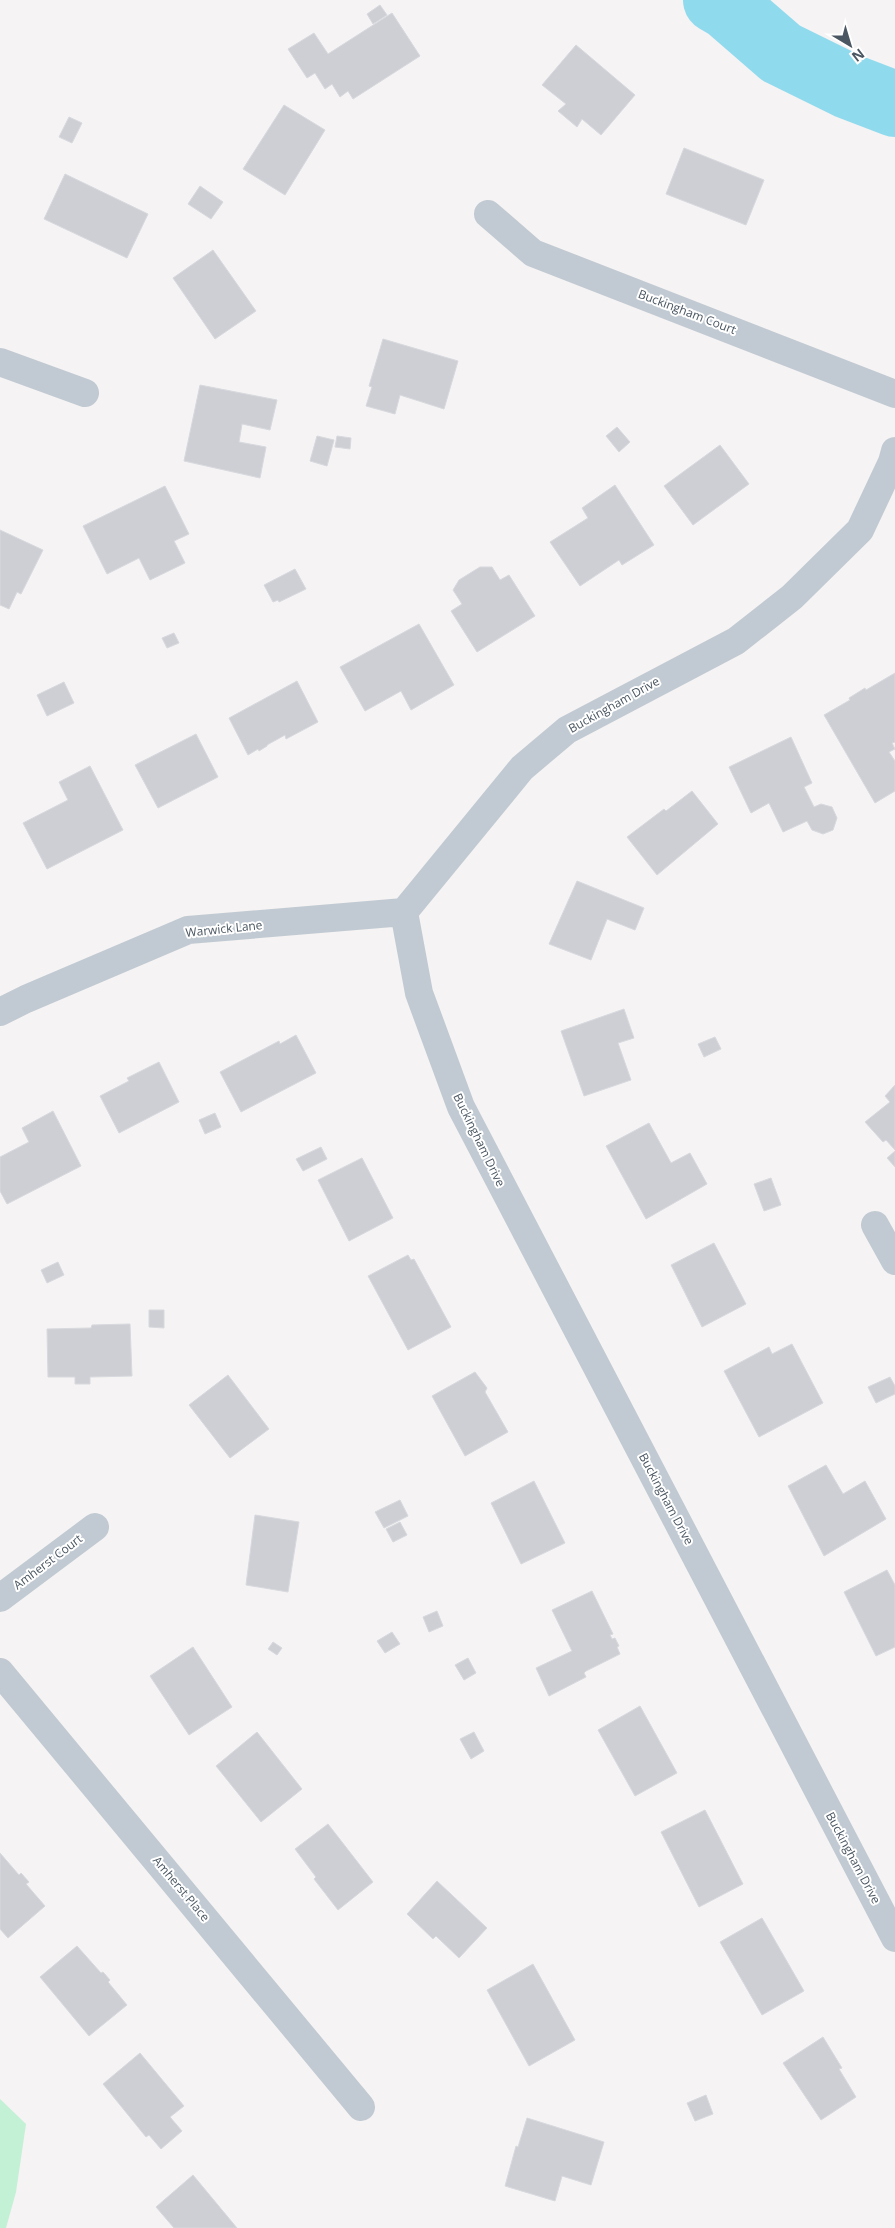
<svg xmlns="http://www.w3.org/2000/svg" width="895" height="2228" font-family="'Open Sans',sans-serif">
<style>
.green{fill:#c3f1d5}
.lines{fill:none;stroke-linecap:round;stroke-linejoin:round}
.river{stroke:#90daee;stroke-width:66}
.building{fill:#cdcfd5;stroke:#d7d9de}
.street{stroke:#c1cad2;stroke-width:28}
.labels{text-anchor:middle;stroke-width:4;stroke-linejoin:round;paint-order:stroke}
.street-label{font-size:12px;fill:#4a5661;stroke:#fff}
</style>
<rect width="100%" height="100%" fill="#f5f3f3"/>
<!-- green -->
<path class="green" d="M0 2099 26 2124 16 2192 6 2228H0Z"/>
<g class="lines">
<!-- river -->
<path class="river" d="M716 0 728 7 781 53 848 86 895 104"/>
</g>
<!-- building -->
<path class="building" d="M380 5 387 15 373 24 367 14Z
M392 13 420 56 353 99 348 91 340 97 332 84 325 89 315 73 307 78 288 49 314 33 328 54Z
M576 45 635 95 601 135 582 119 577 127 558 111 566 104 542 85Z
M284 105 325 130 285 195 243 169Z
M69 117 82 123 72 143 59 137Z
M684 148 764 180 746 225 666 194Z
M65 174 148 214 127 258 44 219Z
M200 186 223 202 211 219 188 204Z
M213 250 256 311 215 339 173 278Z
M383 339 458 361 444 409 400 395 395 414 366 406 372 387 369 386Z
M200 385 277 400 270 430 242 424 239 442 266 447 260 478 184 461Z
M617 427 630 442 619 452 606 436Z
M317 436 334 440 327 466 310 461Z
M337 436 351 438 350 449 335 447Z
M720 445 749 484 693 525 664 486Z
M615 485 654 545 622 565 619 560 580 586 550 542 588 518 582 508Z
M165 486 189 534 174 541 185 563 150 580 139 558 107 574 83 526Z
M0 530 43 550 21 594 17 592 9 609 0 605Z
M480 567H492L500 580 509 575 535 616 477 652 451 611 462 604 453 590 459 580Z
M295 569 306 589 279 602 278 600 273 602 264 585Z
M419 624 454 685 411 710 401 691 365 711 340 667Z
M174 633 179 643 167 648 162 638Z
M895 673V742L892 743 895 749 889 752 895 761V791L875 803 824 715 850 700 849 698 865 688 866 690Z
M297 681 318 722 286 739 285 735 267 745V746L259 751 258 749 248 755 229 718Z
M64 682 74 703 47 716 37 695Z
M196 734 218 777 158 808 135 765Z
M791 737 812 783 804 787 814 807 821 804 832 807 837 818 833 830 823 834 812 830 807 821 783 832 769 803 751 813 729 767Z
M90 766 123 830 47 869 23 823 68 800 59 782Z
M692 791 718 824 657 875 627 837 664 809 666 811Z
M577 881 644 908 635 930 607 919 591 960 549 944Z
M624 1009 634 1038 618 1043 631 1080 584 1096 561 1031Z
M296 1035 316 1073 241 1112 220 1072 279 1041 280 1044Z
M715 1037 721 1049 704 1057 698 1044Z
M159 1062 179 1102 119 1133 100 1096 129 1081 127 1078Z
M895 1085V1150L886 1140 883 1142 865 1122 890 1102 885 1096Z
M53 1111 81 1166 7 1204 0 1191V1157L29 1142 22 1128Z
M215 1113 221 1127 205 1134 199 1120Z
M649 1123 671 1163 690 1153 707 1184 646 1219 606 1146Z
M321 1147 327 1159 303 1171 296 1159Z
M895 1151V1167L887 1158Z
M362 1158 393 1218 349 1241 318 1180Z
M771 1178 781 1205 764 1211 754 1184Z
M714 1243 746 1304 702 1327 671 1265Z
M408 1255 411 1260 414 1259 451 1327 408 1350 368 1276Z
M58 1262 64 1275 47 1283 41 1270Z
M149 1310H164V1328L149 1327Z
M130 1324 132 1376 90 1377V1384H75V1377H48L47 1329 91 1328 92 1325Z
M792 1344 823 1403 759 1437 724 1371 769 1347 772 1354Z
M475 1372 487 1388 485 1392 508 1432 465 1456 432 1396Z
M228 1375 269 1429 230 1458 189 1405Z
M890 1377 895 1386V1394L876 1403 868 1387Z
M826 1465 843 1494 865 1481 886 1519 824 1556 788 1486Z
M534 1481 565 1543 521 1564 491 1503Z
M400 1500 408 1516 384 1528 375 1512Z
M255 1515 299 1522 288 1592 246 1585Z
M400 1522 407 1535 393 1542 386 1529Z
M887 1570 895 1585V1647L876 1656 844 1592Z
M592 1591 613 1634 610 1635 612 1639 615 1638 619 1646 617 1647 620 1654 586 1671 584 1673 586 1677 549 1696 536 1668 572 1651 552 1610Z
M437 1611 443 1626 429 1632 423 1617Z
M392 1632 400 1644 385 1653 377 1641Z
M273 1642 282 1648 277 1655 268 1649Z
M193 1647 232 1707 189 1735 150 1676Z
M468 1658 476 1673 464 1680 455 1665Z
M640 1706 677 1773 635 1796 598 1730Z
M257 1732 302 1789 261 1822 216 1766Z
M474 1732 484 1751 471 1759 460 1739Z
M705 1810 743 1884 699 1907 661 1832Z
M328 1824 373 1882 338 1910 314 1879 316 1877 295 1849Z
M0 1853 19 1875 21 1873 29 1882 26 1884 45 1906 8 1938 0 1929Z
M437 1881 487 1928 459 1958 436 1936 433 1939 407 1914Z
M762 1918 804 1991 762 2015 720 1942Z
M77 1946 101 1973 103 1972 110 1980 108 1982 127 2005 89 2036 40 1977Z
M533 1964 575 2040 529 2066 487 1990Z
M823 2037 842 2068 839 2069 856 2097 821 2120 783 2063Z
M140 2053 184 2106 170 2117 182 2131 161 2149 149 2135 146 2137 103 2084Z
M706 2095 713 2114 695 2121 687 2103Z
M527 2118 604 2142 591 2185 562 2176 555 2201 505 2186 516 2146 518 2147Z
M193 2175 237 2228H174L156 2207Z"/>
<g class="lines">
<!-- street -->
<path class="street" d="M488 214 533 253 895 394
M0 362 85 393
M895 451 892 462 860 530 792 597 736 641 567 730 522 768 404 912 419 993 461 1107 895 1938
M0 1012 26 999 188 930 404 912
M875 1225 895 1261
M0 1598 95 1527
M0 1672 361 2107"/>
</g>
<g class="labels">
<!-- street labels -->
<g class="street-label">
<text transform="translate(687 312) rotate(21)" y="4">Buckingham Court</text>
<text transform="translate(614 705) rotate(-29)" y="4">Buckingham Drive</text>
<text transform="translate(224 929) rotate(-6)" y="4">Warwick Lane</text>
<text transform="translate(479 1140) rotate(64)" y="4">Buckingham Drive</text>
<text transform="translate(666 1499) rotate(62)" y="4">Buckingham Drive</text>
<text transform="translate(48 1562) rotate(-37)" y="4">Amherst Court</text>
<text transform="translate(853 1858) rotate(62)" y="4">Buckingham Drive</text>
<text transform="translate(181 1889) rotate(50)" y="4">Amherst Place</text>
</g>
</g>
<!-- north arrow -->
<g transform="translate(850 45) rotate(142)" stroke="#ffffff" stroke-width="4" paint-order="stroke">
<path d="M0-4L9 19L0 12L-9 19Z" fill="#4a5661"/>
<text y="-8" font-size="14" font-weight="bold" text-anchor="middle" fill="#4a5661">N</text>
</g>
</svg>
